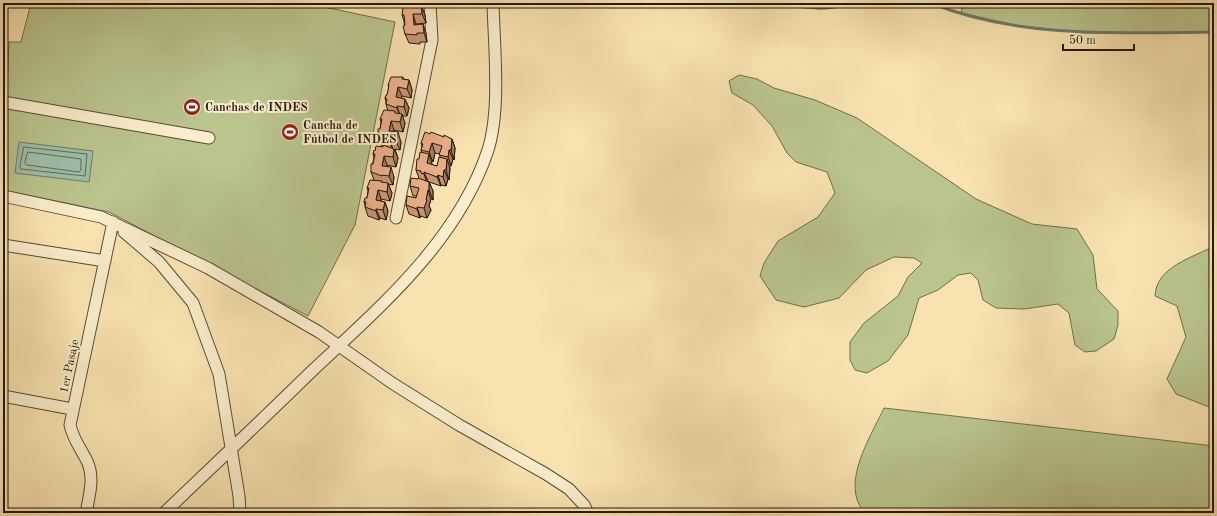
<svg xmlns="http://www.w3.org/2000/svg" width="1217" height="516" font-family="'Old Standard TT',serif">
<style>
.green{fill:#bac48d;stroke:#6f6e4b}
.water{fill:#9ebea8;stroke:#6d7b68}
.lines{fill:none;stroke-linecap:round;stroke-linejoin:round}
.shore{stroke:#616a58;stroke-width:1}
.stream{stroke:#6d7b68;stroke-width:3}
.minor-casing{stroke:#594a33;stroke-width:13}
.minor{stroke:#faedcc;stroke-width:11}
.wall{fill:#ca9676;stroke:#241709;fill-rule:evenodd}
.shaded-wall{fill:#a47a60;stroke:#241709}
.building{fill:#ebaf89;stroke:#241709}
.labels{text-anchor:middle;stroke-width:4;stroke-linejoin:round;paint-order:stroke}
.poi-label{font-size:12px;font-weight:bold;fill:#241709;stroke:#faedcc;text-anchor:start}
.street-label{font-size:12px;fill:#241709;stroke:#faedcc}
</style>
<rect width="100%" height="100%" fill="#f8e3b0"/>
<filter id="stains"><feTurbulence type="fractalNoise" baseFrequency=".005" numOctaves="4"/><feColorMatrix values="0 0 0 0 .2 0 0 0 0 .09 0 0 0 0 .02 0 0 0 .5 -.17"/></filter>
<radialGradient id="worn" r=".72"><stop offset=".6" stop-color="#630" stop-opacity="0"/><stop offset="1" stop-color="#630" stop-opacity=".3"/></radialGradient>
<!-- green -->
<path class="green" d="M31 3H306L395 22 355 225 308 316 109 212 9 191 3 186 9 42H21Z
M963 3H1214V32L1085 33 1015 25 961 13Z
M739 75 757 79 774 88 815 100 857 118 976 199 1032 224 1077 229 1093 255 1097 289 1118 311V325L1114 339 1096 351 1085 352 1075 345 1069 313 1058 304 1024 309 996 308 983 300 978 280 971 273 958 275 938 290 919 298 908 335 888 361 867 373 855 370 850 360V342L864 323 898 296 908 277 922 263 914 258 894 257 866 270 839 298 804 307 776 300 760 276 764 263 778 241 818 217 835 193 827 172 796 162 787 153 772 126 753 105 732 93 729 81Z
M1214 246V409L1176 394 1167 379 1186 337 1177 306 1155 296C1156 267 1192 258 1214 246Z
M884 408 1214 446V513H865C839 485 871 436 884 408Z"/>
<!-- water -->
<path class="water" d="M19 142 93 151 89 182 15 173Z"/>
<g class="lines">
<!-- shore -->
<path class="shore" d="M24 147 87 154 85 176 21 169 20 167Z
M28 152 81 159V170L79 172 27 165 25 163Z"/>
<!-- stream -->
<path class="stream" d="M779 3C801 6 827 13 847 3
M931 3C1020 39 1120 33 1214 32"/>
<!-- minor casing -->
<g class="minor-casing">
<path id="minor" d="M3 102 209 138
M3 196 101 217 208 268 319 332 392 383 459 425 546 474 569 489 584 505 588 513
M396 218 432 40 430 3
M124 232 159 262 193 303 219 374 239 496 240 513
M3 245 105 261
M3 396 72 409
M86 513C89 496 95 478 87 461 81 449 73 439 70 425L113 222
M164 513C213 466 263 419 312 371 380 307 458 241 488 150 501 109 494 46 493 3"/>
</g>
<!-- minor -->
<use href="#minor" class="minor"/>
</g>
<!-- wall -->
<path class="wall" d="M404 3H410L406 5Z
M415 4V6L421 5 425 15 426 23 416 24V25L426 33 427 42H420V44L409 43 405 34 404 21 402 15Z
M403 77V79L409 80 412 90 411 98 402 96 401 98 405 99 409 108 407 116H402L405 123 403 132 394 130V132L401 142 400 150 395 149 398 158 396 167 387 165V167L394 177 393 185 388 184 392 193 390 201 381 199V201L385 202 388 211 386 220 380 218 379 220 368 216 365 207V205L364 202 367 198 368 191 367 188 374 180 371 172 374 157 373 154 375 151 382 147 378 137 379 135 378 132 380 129 381 122 380 119 388 111 386 104V102L385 98 387 95 389 88 388 85Z
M444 137 452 139 455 148 454 160 453 159 451 166H449L450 168 449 180 448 179 446 186 441 185V186L429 182 433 191V200L431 199 429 206 431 210 427 218 420 216V218L409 214 406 205 416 198 417 196H413L410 186 419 178 416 170 419 159 422 153 421 150 422 146 421 143ZM435 153 440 154V157L437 166 432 165 431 161 433 162Z"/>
<!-- shaded-wall -->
<path class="shaded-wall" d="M421 5 425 15 426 23 422 14Z
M413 14 416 24 417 34 414 25Z
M423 24 426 33 427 42 424 33Z
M409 80 412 90 411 98 407 89Z
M398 87 402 96 400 106 396 97Z
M405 99 409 108 407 116 404 107Z
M397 106 400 115V117L397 108Z
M402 114 405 123 403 132 400 122Z
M391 121 394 130 392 140 389 131Z
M398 132 401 142 400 150 396 141Z
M452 139 455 148 454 160 451 150Z
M390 140 393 149V150L389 141Z
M432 143 435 153 433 162 429 152Z
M394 149 398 158 396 167 393 157Z
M449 150 453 159 451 166 448 157Z
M429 154 432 164 430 173 427 163Z
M384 156 387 165 385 175 382 166Z
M447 159 450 168 449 180 446 170Z
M391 167 394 177 393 185 389 176Z
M444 170 448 179 446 186 443 177Z
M424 172 428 181 427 183 424 174Z
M438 175 441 185V186L437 177Z
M429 182 433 191V200L429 190Z
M388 183 392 193 390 201 387 192Z
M378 190 381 199 379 209 376 200Z
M428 190 431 199 429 206 431 210 427 218 424 208Z
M385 202 388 211 386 220 383 210Z
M417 207 420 216V218L417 209Z
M376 209 380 218 379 220 376 211Z"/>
<!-- building -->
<path class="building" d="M415 4V6L421 5 422 14H413L414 25 423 24 424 33H417V35L405 34 403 26 405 25 404 15H402L403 7Z
M391 77H403L402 79 409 80 407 89 398 87 396 97 405 99 404 107 397 106V108L386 104 387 99 385 98 386 95H387L389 85H388Z
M384 110 395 111V113L402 114 400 122 391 121 389 131 398 132 396 141 390 140 389 141 378 137 379 132H378V129H380L382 119H380Z
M425 132 430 134 431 132 444 137V135L452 139 451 150H449L448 157 439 155 442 146 432 143 429 152 421 150 423 144 421 143Z
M383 145 394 149 393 157 384 156 382 166 391 167 389 176 382 175V176L371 172V164H373L375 154H373L374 150 375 151 376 146 383 147Z
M420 152 429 154 427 163 437 166 439 157 447 159 446 170H444L443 177 438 175 437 177 424 172V174L421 173V171L416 170 417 159H419Z
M411 178 418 179V178L429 182V190H428L426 200H427L424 208 417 207V209L406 205 407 196 416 198 419 188 410 186Z
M370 180 382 181 381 182 388 183 387 192 378 190 376 200 385 202 383 210 376 209V211L365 207 366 202H364L365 198H367L369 188H367Z"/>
<!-- icons -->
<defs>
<g id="stadium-disc" transform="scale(0.9)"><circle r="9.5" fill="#8f2418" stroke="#faedcc"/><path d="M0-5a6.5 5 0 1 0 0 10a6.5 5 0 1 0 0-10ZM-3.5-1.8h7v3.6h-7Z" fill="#fff"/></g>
</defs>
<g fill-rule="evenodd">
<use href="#stadium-disc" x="192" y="107"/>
<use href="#stadium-disc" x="290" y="132"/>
</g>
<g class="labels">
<!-- poi labels -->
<g class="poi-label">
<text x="205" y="111">Canchas de INDES</text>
<text x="303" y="129">Cancha de<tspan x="303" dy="14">Fútbol de INDES</tspan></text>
</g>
<!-- street labels -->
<g class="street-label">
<text transform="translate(69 366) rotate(-78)" y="4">1er Pasaje</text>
</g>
</g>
<!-- margin -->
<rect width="1217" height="516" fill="none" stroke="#f8e3b0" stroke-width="16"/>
<rect x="4" y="4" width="1209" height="508" fill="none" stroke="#241709" stroke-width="2"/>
<rect x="8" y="8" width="1201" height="500" fill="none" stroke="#241709"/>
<!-- scale -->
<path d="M1063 44v6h71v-6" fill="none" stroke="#241709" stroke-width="2"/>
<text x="1069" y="44" font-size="12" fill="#241709" stroke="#faedcc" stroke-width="3" paint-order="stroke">50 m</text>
<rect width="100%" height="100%" filter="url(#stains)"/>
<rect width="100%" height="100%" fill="url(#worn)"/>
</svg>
